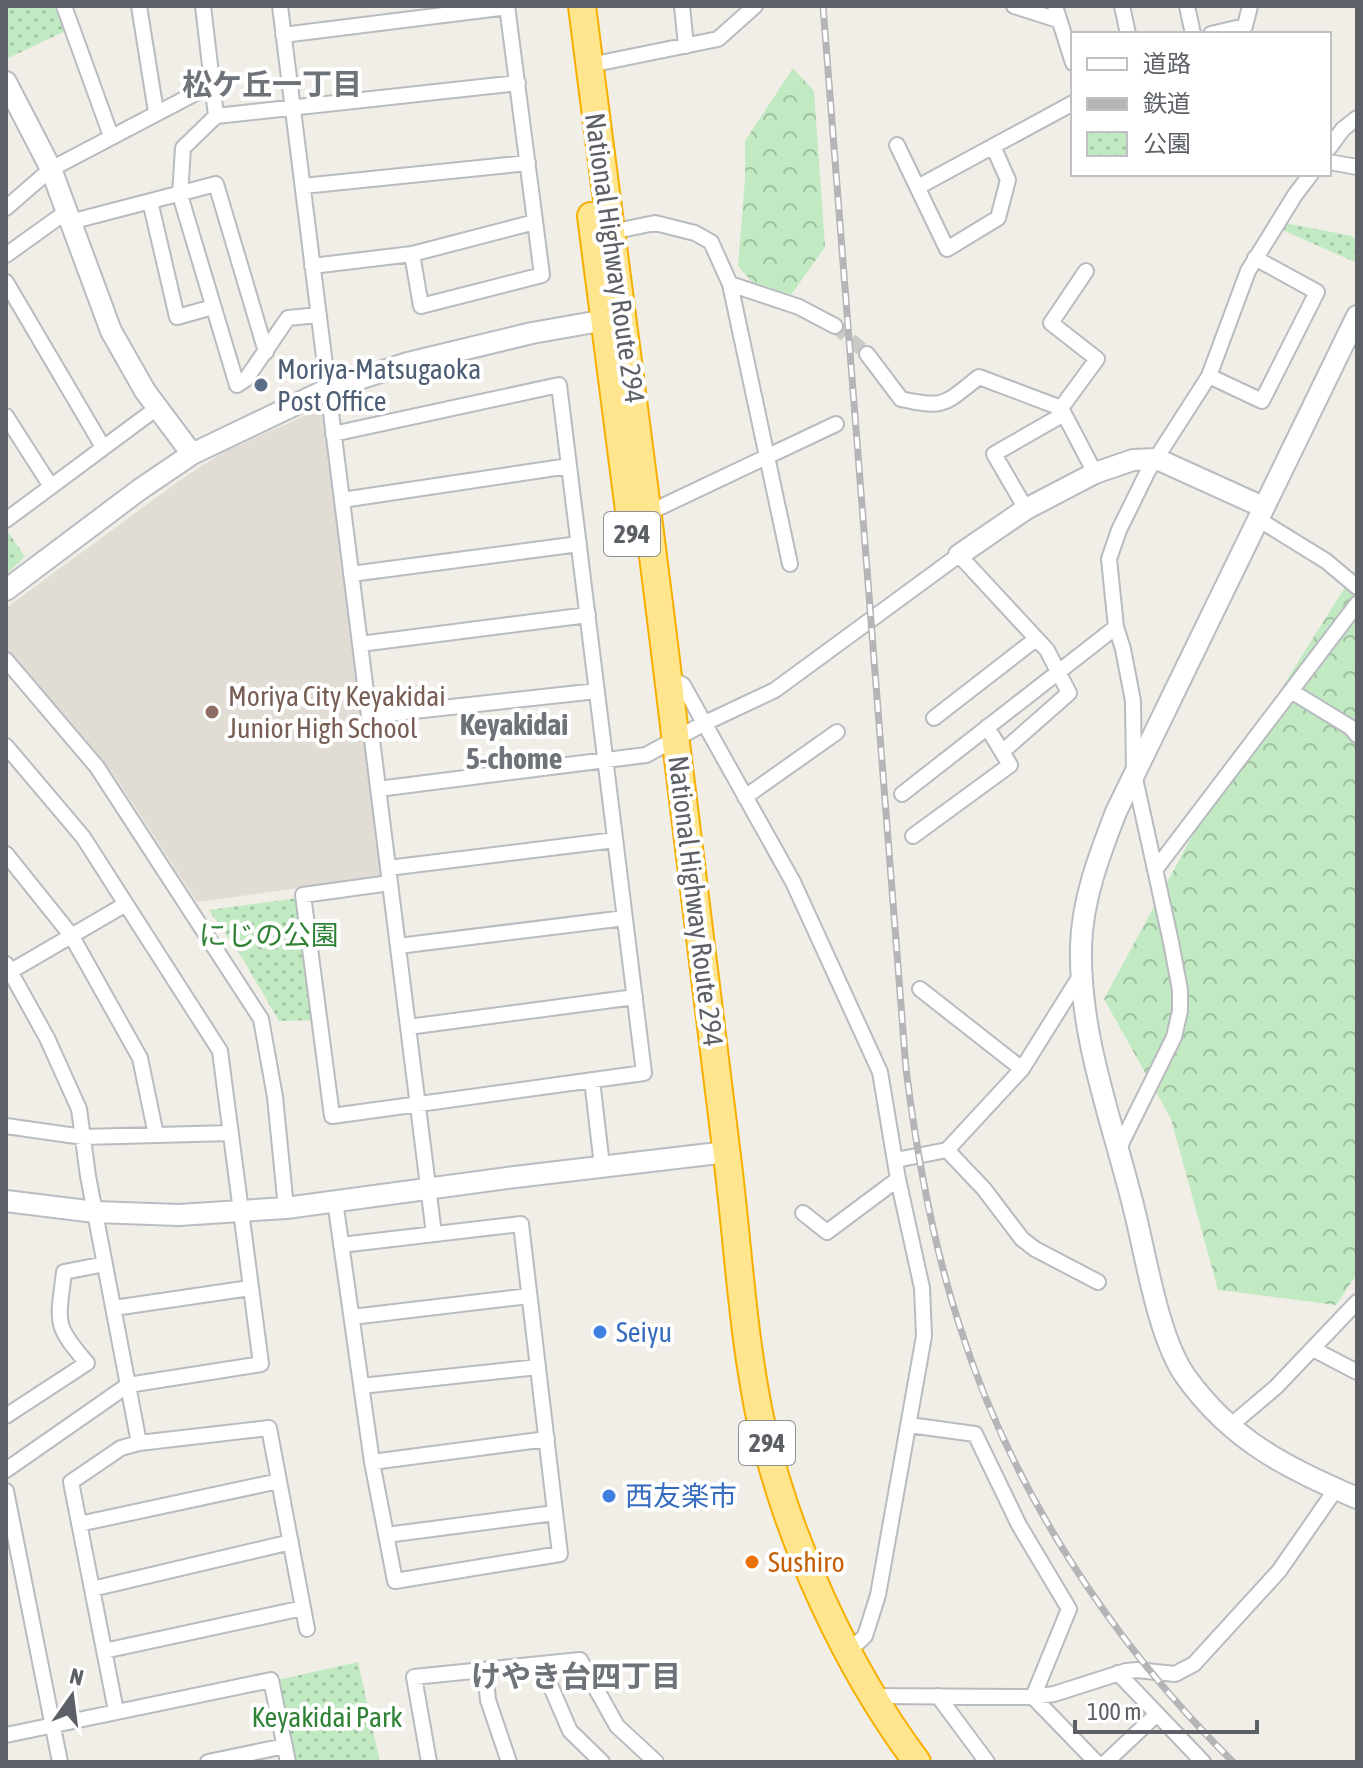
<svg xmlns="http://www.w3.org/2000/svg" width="1363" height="1768" font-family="'Asap Condensed','Noto Sans JP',sans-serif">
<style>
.education{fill:#e1ddd4}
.forest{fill:url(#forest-crowns)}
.park{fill:url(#park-dots)}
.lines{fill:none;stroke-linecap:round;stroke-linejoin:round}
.street-tunnel{stroke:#cbcbc6;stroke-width:14;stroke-dasharray:14 7;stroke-linecap:butt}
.street-casing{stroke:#b8bbc0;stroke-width:18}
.secondary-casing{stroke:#b9bcc2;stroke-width:24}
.highway-casing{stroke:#f6af00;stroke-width:30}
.street{stroke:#fff;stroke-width:14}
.secondary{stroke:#fff;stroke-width:20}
.highway{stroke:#ffe58e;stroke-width:26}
.rail-casing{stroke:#b5b5b7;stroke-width:7}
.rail{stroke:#fff;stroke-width:4;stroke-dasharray:12;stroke-linecap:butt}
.service-dot{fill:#5c6f8a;stroke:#fff;stroke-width:3}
.education-dot{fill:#8d6e63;stroke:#fff;stroke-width:3}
.shop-dot{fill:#3f7fe0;stroke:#fff;stroke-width:3}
.food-dot{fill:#e8710a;stroke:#fff;stroke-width:3}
.labels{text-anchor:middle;stroke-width:8;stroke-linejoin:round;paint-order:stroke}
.shield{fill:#fff;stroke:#8e9095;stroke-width:2}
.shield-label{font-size:26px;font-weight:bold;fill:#5d6167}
.street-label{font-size:28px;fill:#5d6167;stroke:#fff}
.service-label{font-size:28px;fill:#4e5e75;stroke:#fff;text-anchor:start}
.education-label{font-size:28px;fill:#785e54;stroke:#fff;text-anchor:start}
.park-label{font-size:28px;fill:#308336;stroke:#fff}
.shop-label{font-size:28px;fill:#366cbe;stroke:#fff;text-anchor:start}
.food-label{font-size:28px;fill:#c56008;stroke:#fff;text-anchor:start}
.neighbourhood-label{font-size:30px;font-weight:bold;fill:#6e7379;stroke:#fff}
</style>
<defs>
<pattern id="forest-crowns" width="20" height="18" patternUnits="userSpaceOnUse" patternTransform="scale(2)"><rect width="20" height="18" fill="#c1e9c2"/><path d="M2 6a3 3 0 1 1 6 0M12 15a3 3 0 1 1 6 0" fill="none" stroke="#a0c0a1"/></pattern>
<pattern id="park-dots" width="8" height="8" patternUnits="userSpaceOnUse" patternTransform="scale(2)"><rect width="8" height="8" fill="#c1e9c2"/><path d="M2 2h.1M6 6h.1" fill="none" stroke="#a0c0a1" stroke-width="1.8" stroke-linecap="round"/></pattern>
</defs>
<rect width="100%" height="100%" fill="#f0eee6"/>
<!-- education -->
<path class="education" d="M324 407 387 876 197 902 112 772 6 651V608L183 478 222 453Z"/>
<!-- forest -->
<path class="forest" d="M793 68 814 91 825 247 791 295 752 282 738 266 745 179V141Z
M1357 568V1274L1336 1305 1218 1290 1171 1119 1104 999 1211 801Z"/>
<!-- park -->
<path class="park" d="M6 6H64L72 28 6 59Z
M1284 223 1352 236 1357 242V263L1280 229Z
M6 529 25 557 6 574Z
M298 898 315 1020 279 1021 244 961 209 910Z
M358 1662 380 1762H294L278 1680Z"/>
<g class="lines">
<!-- street-tunnel -->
<path class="street-tunnel" d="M835 326 867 354"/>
<!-- street casing -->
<g class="street-casing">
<path id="street" d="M64 6 111 136
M139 6 156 112
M203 6 216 116
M280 6 434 1234
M682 6 686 46
M1014 6 1058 20
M1055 6 1073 63
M1122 6 1128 34
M1187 6 1193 34
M1211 34 1245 26 1250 6
M283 35 508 7
M590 65 718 39 755 6
M897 145 947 249 998 218 1008 180 993 146
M1329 148 1343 129 1357 118
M1329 162 1357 167
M303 186 528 163
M918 187 1073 103
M150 201 177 317 213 307
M6 208 51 169 213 84
M70 222 216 184 266 352
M611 232 655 223 695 233 711 242 730 284 790 564
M412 254 421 306 542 275 507 6
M6 255 66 212
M312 266 412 254 535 222
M1086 271 1051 323 1097 359 1061 408 1095 473
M6 282 103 447
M730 284 799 307 835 326
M319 315 288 318 246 379 237 385 180 195 183 148 216 116 518 83
M867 354 901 399C946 409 944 404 979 377L1061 408
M1209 376 1262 401 1317 292 1255 258
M6 416 50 485
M333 434 559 385 644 1073 332 1116 303 895 390 883
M342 500 569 466
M1026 509 994 454 1064 414
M646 514 836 424
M1258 519 1326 561 1357 587
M6 520 157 408
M351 574 579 544
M360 644 588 615
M6 660 97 767 261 1019 275 1097 286 1208
M668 677 683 685 793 882 880 1072 898 1179 922 1288 924 1336 878 1595 865 1636 848 1652
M1291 691 1350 727 1357 735
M369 716 597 691
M934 718 1036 639
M6 746 83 837 220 1051 261 1364 128 1385 6 1470
M378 789 646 755 703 724 775 690 959 555 1047 650 1069 693 1002 752
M902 794 1116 627
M745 797 837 732
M913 836 1010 765 987 727
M6 854 71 935 140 1058 156 1135
M388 868 615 840
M1155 870 1357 604
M398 946 625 918
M6 964 47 1038 79 1109 88 1176 139 1443
M6 974 126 904
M920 989 1022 1069
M408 1027 635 997
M592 1080 602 1166
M6 1126 83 1137 231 1133
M1119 1148 1174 1037 1180 1011V990L1171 942 1134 774 1133 701 1123 649 1116 627 1109 559 1119 530 1148 471 1209 376 1248 271 1295 195 1311 174
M947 1150 1022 1069 1082 973
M896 1160 947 1150 984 1189 1022 1239 1035 1249 1098 1282
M335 1201 372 1462 395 1581 560 1554 521 1224 341 1245
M803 1213 827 1232 898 1179
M114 1308 250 1288
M352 1317 529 1296
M1313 1349 1357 1372
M361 1386 538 1367
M6 1416 87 1363C53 1324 58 1323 64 1272L105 1264
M909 1425 975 1434 1019 1525 1069 1609 1033 1697 1096 1762
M1230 1426 1276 1387 1357 1302
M372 1462 547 1439
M6 1491 60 1762
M79 1524 279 1481
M386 1535 555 1513
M92 1589 291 1542
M104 1651 303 1608
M541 1664 570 1731 602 1762
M485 1670 488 1700 509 1762
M1118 1673 1203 1762
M873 1696 1033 1697 1054 1694 1126 1671 1137 1670 1175 1674 1194 1664 1279 1571 1336 1489
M938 1696 987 1762
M116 1711 71 1482 121 1448 139 1443 269 1428 307 1629
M6 1735 271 1680 288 1762
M208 1762 285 1746
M429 1762 414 1677 580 1660 617 1726 656 1762
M1106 1762 1157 1714"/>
</g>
<!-- secondary casing -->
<g class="secondary-casing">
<path id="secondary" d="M6 82 51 169 111 331 145 391 192 454
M1357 316 1116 812C1099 856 1082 900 1081 947 1079 1037 1113 1123 1134 1209 1146 1256 1158 1338 1186 1377 1233 1442 1286 1467 1357 1498
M959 555 1026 509 1095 473 1133 460 1157 459 1263 507
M6 590 139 490 192 454 328 389 408 363 532 333 617 318
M6 1201 95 1212 179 1215 286 1208 515 1177 727 1152"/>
</g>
<!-- highway casing -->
<g class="highway-casing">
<path id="highway" d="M582 6C613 252 647 497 676 743 692 878 709 1013 726 1148 738 1240 742 1336 762 1427 789 1542 846 1667 917 1762
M591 216 631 526"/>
</g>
<!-- street -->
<use href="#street" class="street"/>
<!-- secondary -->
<use href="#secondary" class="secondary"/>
<!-- highway -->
<use href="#highway" class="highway"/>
<!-- rail casing -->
<g class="rail-casing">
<path id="rail" d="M823 6 906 1069C917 1156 932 1241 959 1324 1011 1490 1111 1641 1233 1762"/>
</g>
<!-- rail -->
<use href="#rail" class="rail"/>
</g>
<!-- markers -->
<circle class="service-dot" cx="261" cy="385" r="8"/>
<circle class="education-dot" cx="212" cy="712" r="8"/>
<g class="shop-dot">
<circle cx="600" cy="1332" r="8"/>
<circle cx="609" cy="1496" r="8"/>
</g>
<circle class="food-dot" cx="752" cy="1562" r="8"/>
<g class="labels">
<!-- shield labels -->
<g class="shield">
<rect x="604" y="512" width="56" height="44" rx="6"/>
<rect x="739" y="1421" width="56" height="44" rx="6"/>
</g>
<g class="shield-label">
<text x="632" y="543">294</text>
<text x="767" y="1452">294</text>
</g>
<!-- street labels -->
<g class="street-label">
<text transform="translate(615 258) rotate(82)" y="10">National Highway Route 294</text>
<text transform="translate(696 901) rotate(83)" y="10">National Highway Route 294</text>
</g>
<!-- service labels -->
<g class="service-label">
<text x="277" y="379">Moriya-Matsugaoka<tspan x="277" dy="32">Post Office</tspan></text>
</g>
<!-- education labels -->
<g class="education-label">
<text x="228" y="706">Moriya City Keyakidai<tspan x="228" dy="32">Junior High School</tspan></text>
</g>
<!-- park labels -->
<g class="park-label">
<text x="269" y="945">にじの公園</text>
<text x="327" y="1727">Keyakidai Park</text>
</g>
<!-- shop labels -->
<g class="shop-label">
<text x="616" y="1342">Seiyu</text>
<text x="625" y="1506">西友楽市</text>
</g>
<!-- food labels -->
<g class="food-label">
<text x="768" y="1572">Sushiro</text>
</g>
<!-- neighbourhood labels -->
<g class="neighbourhood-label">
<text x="272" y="95">松ケ丘一丁目</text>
<text x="514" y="735">Keyakidai<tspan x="514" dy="34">5-chome</tspan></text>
<text x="576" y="1687">けやき台四丁目</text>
</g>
</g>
<!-- border -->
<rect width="1363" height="1768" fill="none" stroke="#5d6167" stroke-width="16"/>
<!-- legend -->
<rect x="1071" y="32" width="260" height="144" fill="#ffffff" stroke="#bec0c2" stroke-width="2"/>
<rect x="1087" y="58" width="40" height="12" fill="#ffffff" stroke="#bec0c2" stroke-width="2"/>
<text x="1143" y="72" font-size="24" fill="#5d6167">道路</text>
<rect x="1087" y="98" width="40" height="12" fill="#b5b5b7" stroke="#bec0c2" stroke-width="2"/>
<text x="1143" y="112" font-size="24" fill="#5d6167">鉄道</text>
<rect x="1087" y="132" width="40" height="24" fill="url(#park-dots)" stroke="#bec0c2" stroke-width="2"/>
<text x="1143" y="152" font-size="24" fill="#5d6167">公園</text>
<!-- north arrow -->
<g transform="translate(72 1696) rotate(14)" stroke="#ffffff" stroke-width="6" paint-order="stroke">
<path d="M0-6L14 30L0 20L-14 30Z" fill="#5d6167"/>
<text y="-12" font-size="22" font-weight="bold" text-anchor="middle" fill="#5d6167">N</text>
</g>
<!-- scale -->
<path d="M1075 1720v12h182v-12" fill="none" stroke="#5d6167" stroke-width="4"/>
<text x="1087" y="1720" font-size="24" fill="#5d6167" stroke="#ffffff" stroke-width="6" paint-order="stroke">100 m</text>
</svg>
